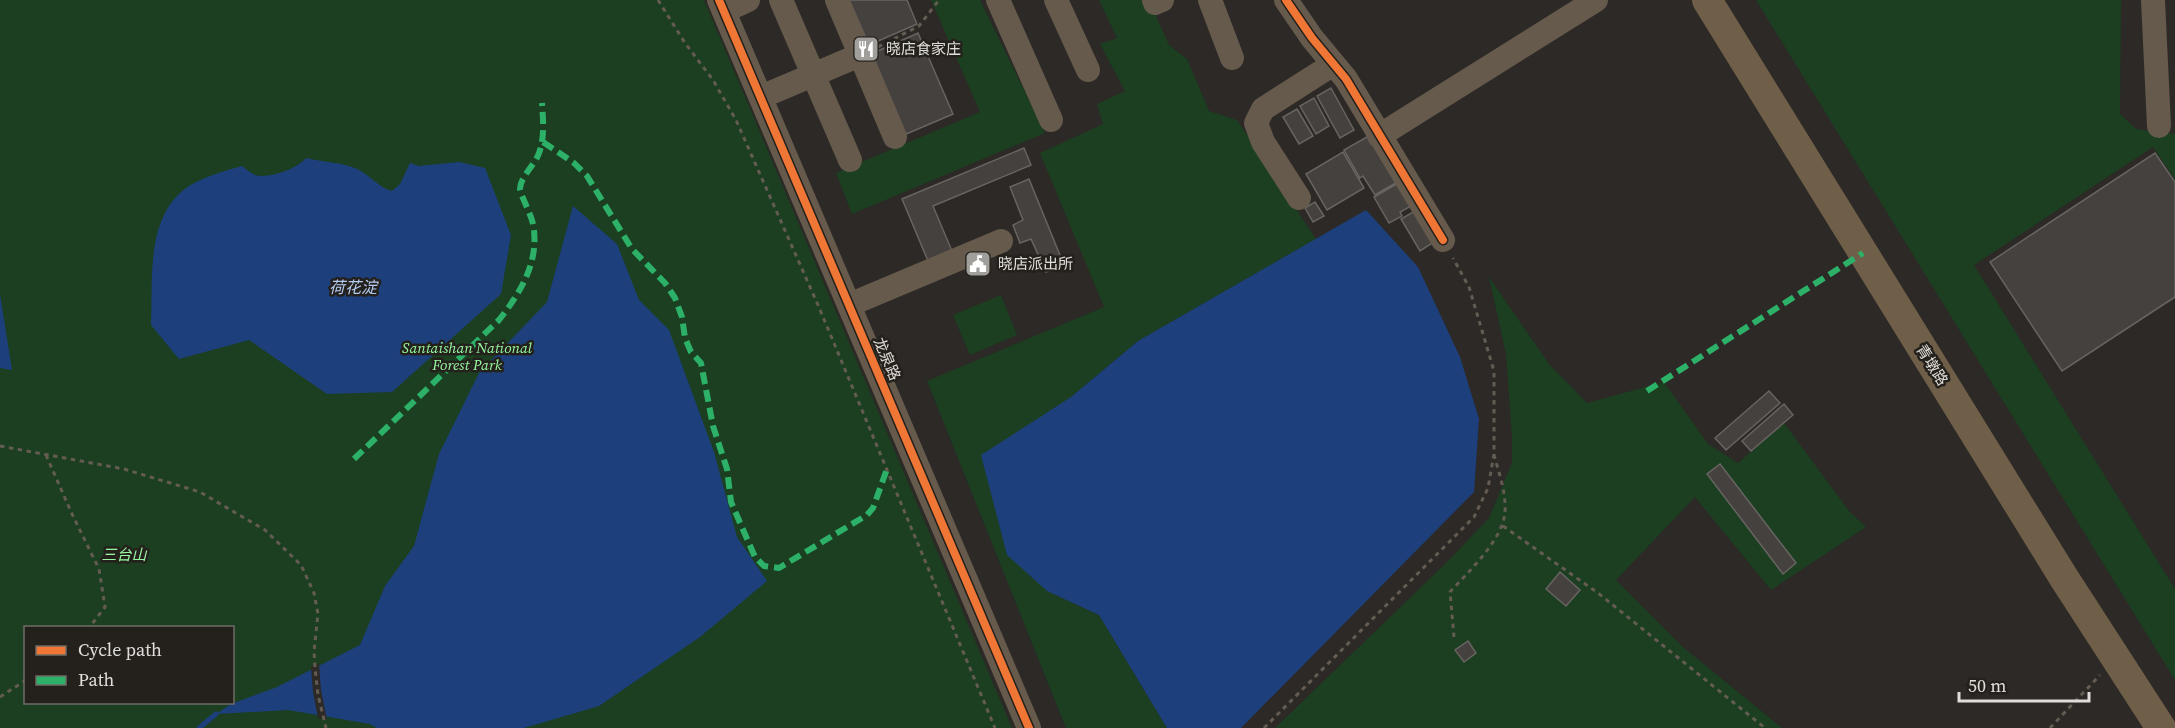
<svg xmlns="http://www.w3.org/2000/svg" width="2175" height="728" font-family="'Source Serif 4','Noto Sans SC',serif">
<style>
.green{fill:#1b3f20;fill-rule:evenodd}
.water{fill:#1d407c}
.pier{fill:#2c2926}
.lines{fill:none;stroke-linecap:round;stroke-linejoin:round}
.stream{stroke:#1d407c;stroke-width:5}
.building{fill:#44413f;stroke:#676461;stroke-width:1.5}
.path{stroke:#645c53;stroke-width:3;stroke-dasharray:4.5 4.5;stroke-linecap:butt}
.minor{stroke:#655a4c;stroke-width:24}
.major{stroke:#705f48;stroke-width:30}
.quiet{stroke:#2db169;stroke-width:6;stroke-dasharray:12 6;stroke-linecap:butt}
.cycleway-casing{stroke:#24201b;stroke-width:11}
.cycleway{stroke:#f07635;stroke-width:8}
.labels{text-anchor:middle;stroke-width:5;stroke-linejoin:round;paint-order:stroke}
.poi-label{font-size:15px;fill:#e0deda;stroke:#24201b;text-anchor:start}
.park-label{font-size:15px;font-style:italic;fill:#96f7a1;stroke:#24201b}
.street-label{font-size:15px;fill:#e0deda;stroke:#24201b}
.water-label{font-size:16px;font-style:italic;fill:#b2caf0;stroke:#24201b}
</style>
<rect width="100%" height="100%" fill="#2c2926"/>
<!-- green -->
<path class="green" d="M0 0H704L1012 728H0ZM26 628H232V702H26Z
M931 0H980L1045 133 852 214 836 173 980 112Z
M1099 0H1149L1169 45 1187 59 1209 111 1237 120 1316 239 1138 341 1071 397 1047 591 1099 615 1167 728H1066L927 381 1104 307 1040 153 1103 124 1097 104 1125 91 1100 44 1117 38Z
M1756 0H2121L2120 114 2136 129 2175 134V179L2153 147 1974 265 2175 589V680Z
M1489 277 1549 364 1587 403 1664 382 1708 444 1738 463 1784 423 1849 511 1866 527 1771 590 1695 497 1616 580 1684 648 1782 728H1275L1448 561 1489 518 1512 463V437L1506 354Z
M1001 295 1017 335 970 355 953 315Z"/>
<!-- water -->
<path class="water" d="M306 158C322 162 342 162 357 169 370 175 379 188 392 191L400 184 410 163 419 166 459 162 485 168 511 235 501 294 392 392 327 394 249 340 179 359 151 325C153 279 145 215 189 186 203 177 227 170 242 166 246 169 251 173 255 175 269 179 297 169 306 158Z
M573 206 617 244 639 300 669 330 714 452 737 537 767 581 700 637 599 706 524 728H377L370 724 288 710 216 714 231 704 277 687 360 645 385 586 414 546 439 454 479 373 547 302Z
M1366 210 1418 267 1460 357 1479 419 1474 492 1241 728H1167L1099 615 1047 591 1007 555 981 455 1071 397 1138 341Z
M0 294 12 370 0 368Z"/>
<!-- pier -->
<path class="pier" d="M319 663 321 690 327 720 318 718 313 692 311 667Z"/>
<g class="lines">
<!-- stream -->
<path class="stream" d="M199 728 216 714"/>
</g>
<!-- building -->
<path class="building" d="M849 0H907L917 24 869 45Z
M918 33 953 114 904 135 869 55Z
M1331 88 1354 130 1340 138 1317 96Z
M1314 98 1329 126 1316 134 1300 106Z
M1297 109 1313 136 1299 144 1283 117Z
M1372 134 1399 181 1375 195 1363 176 1360 178 1344 150Z
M1024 148 1031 165 933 206 952 251 928 261 902 199Z
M1343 152 1364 188 1327 210 1306 174Z
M2155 153 2175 182V297L2062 371 1990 262Z
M1029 179 1064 265 1046 272 1031 239 1020 243 1013 225 1023 220 1010 187Z
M1400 182 1413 205 1400 212 1402 216 1389 223 1374 197Z
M1315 202 1324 216 1313 222 1305 208Z
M1415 211 1434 242 1420 251 1401 219Z
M1769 391 1780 403 1726 450 1715 438Z
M1784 404 1793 415 1751 451 1742 441Z
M1720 464 1796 563 1783 574 1707 474Z
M1560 572 1580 590 1566 606 1546 589Z
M1468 641 1476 653 1464 662 1455 650Z"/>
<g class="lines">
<!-- path -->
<path class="path" d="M658 0 685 43 713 80 736 120 818 305 995 728
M878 47 919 26 939 0
M0 446 124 469 200 492 265 530 301 565 314 593 318 614 314 651 315 668 318 695 326 728
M46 455 72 514 99 569 105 607 89 628
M1503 526 1598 593 1765 728
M1454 637 1450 592C1468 572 1504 539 1505 511 1506 492 1499 473 1494 455
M0 697 26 680
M1264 728 1474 517 1488 488 1494 454V371L1469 287 1453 258
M2050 728 2100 675"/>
<!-- minor -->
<path class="minor" d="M719 0 1029 728
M781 0 850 160
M837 0 895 137
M998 0 1051 120
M1056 0 1088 70
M1154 0 1155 3 1162 0
M1210 0 1232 58
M1286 0 1312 38 1346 79 1443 240
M2153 0 2159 126
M724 11 748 0
M761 97 860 55
M1379 136 1596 0
M1299 198 1263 142 1256 123 1263 109 1332 65
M849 305 1001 241"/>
<!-- major -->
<path class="major" d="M1707 0 2064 578 2161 728"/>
<!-- quiet -->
<path class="quiet" d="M543 142 574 163 587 176 632 249 665 283 675 298 682 317 685 338 691 352 701 363 713 426 727 469 731 502 755 557 764 566 779 568 867 515 873 508 887 469
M1647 391 1863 253
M354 459 499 320C521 292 540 261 533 224 531 214 521 196 520 189 520 177 535 165 539 153 545 137 543 119 542 103"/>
<!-- cycleway casing -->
<g class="cycleway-casing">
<path id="cycleway" d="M719 0 1029 728
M1286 0 1312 38 1346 79 1443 240"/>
</g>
<!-- cycleway -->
<use href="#cycleway" class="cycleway"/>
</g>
<!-- icons -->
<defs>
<g id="restaurant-square" transform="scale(1.35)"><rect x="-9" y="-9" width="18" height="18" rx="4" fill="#a19f9b" stroke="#24201b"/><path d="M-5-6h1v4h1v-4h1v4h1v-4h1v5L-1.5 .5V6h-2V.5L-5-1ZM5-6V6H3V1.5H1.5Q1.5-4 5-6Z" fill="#fff"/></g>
<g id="civic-square" transform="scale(1.35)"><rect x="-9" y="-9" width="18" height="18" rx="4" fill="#a19f9b" stroke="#24201b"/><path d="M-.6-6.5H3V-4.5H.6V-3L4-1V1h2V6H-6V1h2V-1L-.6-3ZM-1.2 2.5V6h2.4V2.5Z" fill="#fff"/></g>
</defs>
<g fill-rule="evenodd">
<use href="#restaurant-square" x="866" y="49"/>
<use href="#civic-square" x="978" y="264"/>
</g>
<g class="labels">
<!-- poi labels -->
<g class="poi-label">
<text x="886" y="54">晓店食家庄</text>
<text x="998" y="269">晓店派出所</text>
</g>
<!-- park labels -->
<g class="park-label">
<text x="467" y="353">Santaishan National<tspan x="467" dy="17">Forest Park</tspan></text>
<text x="124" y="560">三台山</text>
</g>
<!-- street labels -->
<g class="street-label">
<text transform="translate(887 359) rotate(67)" y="5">龙泉路</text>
<text transform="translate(1932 365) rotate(58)" y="5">青墩路</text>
</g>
<!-- water labels -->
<g class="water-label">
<text x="353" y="293">荷花淀</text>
</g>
</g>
<!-- legend -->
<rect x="24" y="626" width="210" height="78" fill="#24201b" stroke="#6f6c67" stroke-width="1.5"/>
<rect x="36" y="646" width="30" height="9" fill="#f07635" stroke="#6f6c67" stroke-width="1.5"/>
<text x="78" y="656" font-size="18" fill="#e0deda">Cycle path</text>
<rect x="36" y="676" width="30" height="9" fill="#2db169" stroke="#6f6c67" stroke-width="1.5"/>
<text x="78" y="686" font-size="18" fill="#e0deda">Path</text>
<!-- scale -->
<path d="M1959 692v9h130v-9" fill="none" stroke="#e0deda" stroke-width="3"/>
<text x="1968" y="692" font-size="18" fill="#e0deda" stroke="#24201b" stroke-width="4.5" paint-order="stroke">50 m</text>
</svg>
